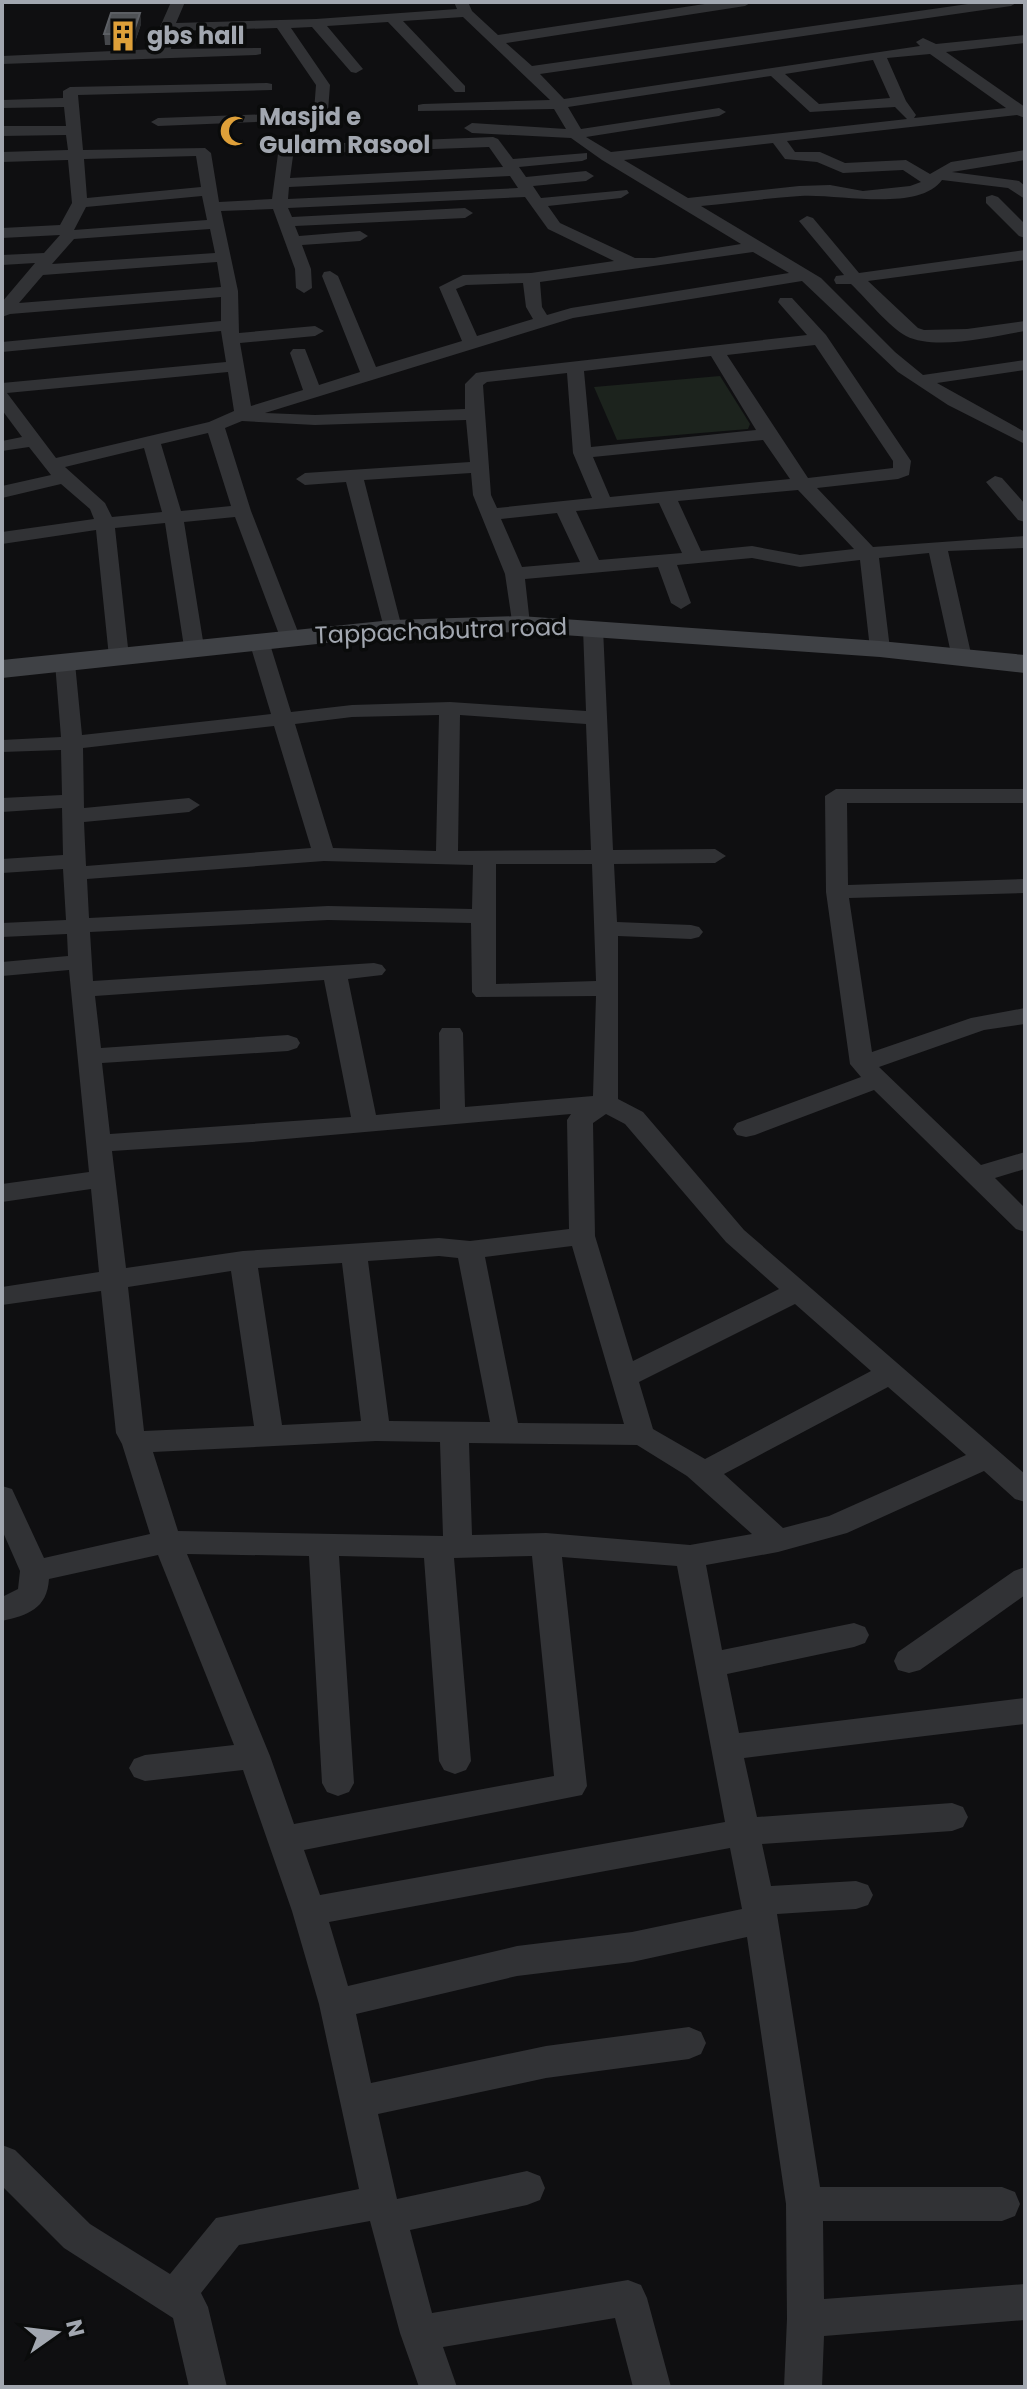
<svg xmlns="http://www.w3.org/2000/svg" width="1027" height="2389" font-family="Poppins,sans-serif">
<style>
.green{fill:#1c231d}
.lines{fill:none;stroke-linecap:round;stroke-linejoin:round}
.minor{fill:#313235;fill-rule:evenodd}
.secondary{fill:#3f4145;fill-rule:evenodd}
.wall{fill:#45474b}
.shaded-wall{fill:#2b2c2f}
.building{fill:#4f5256;stroke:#5c5f64;stroke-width:2}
.labels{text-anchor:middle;stroke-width:7;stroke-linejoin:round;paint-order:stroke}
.far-poi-label{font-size:24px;font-weight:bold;fill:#a2a7b0;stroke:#0a0b0b;text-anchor:start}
.far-street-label{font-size:24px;fill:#a2a7b0;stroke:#0a0b0b}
</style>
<rect width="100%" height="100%" fill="#0f0f11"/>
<!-- green -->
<path class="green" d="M720 376 750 424 748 429 617 440 594 387Z"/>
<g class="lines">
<!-- minor -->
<path class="minor" d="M171 2H185L176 23 316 19 457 9 454 2H468L472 11 498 35 718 2H752L745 6 506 43 532 66 982 2H1018L1011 6 540 74 564 99 920 46 916 42 923 38 936 44 1025 35V43L946 52 1025 107V118L1017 115 787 141 795 152H820L845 163 906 160 930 174 951 162 1025 150V160L952 172 1019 181 1025 186V199L1008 188 942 180C918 213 836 193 800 196 767 198 734 203 701 206L821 278 895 352 923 375 1025 360V370L937 383 1025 432V444L948 405 898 372 802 281 573 318 265 413 315 415 465 409V384L476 373 482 372 807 335 778 302 780 298H792L826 335 911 461 909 475 898 479 817 488 873 547 1025 536V548L948 551 972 658 969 662 962 664 952 658 929 553 879 558 890 649 880 655 870 649 860 560 800 567 752 558 677 565 691 603 681 609 671 603 658 567 525 579 530 624 520 630 513 628 505 574 473 495 471 473 364 480 402 628 399 632H385L346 482 305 485 296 479 305 473 470 462 466 420 315 425 242 421 225 428 251 511 300 637 290 643 280 637 235 517 184 522 204 647 194 653 184 647 165 523 115 528 129 657 126 661H112L109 657 96 530 2 544V532L94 519 90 509 61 484 2 498V486L51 475 29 447 2 451V441L22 437 2 410V383L226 362 221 331 2 352V342L221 321V297L10 314 2 317V302L35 263 2 265V255L44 253 60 235 2 238V228L60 225 72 203 68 160 2 162V152L68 150 66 135 2 136V126H66L64 107 2 108V100L63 98V91L70 87 267 83 272 84V90L78 95 83 150 205 148 211 153 219 202 272 199 278 154 294 145 493 137 498 139 513 159 587 153V159L582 161 519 167 526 177 586 171 594 176 586 181 533 186 541 198 627 190 629 193 621 198 548 206 560 223 635 258H654L741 244 602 160 571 138 472 133 464 128 472 123 566 129 554 109 418 111V105L423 104 550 100 463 17 403 21 465 86V92H455L388 22 327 26 363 69 356 73 351 72 312 27 291 28 330 85 328 111 321 115 314 111 316 85 277 28 173 31 171 49 261 48V54L256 55 2 64V56L157 49 160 27ZM930 54 1006 108 914 118 916 115 906 101 887 58ZM873 60 890 98 819 104 785 74ZM771 76 810 112 895 107 907 119 611 152 586 137 719 116 726 112 719 108 581 129 568 107ZM773 143 785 159 817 162 843 173 903 170 921 182 910 186 863 191 830 185 799 186 688 198 624 160ZM489 147 503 167 290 178 293 156 297 154ZM196 156 201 187 87 198 84 159ZM510 176 518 188 288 199 289 187ZM202 196 207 220 74 230 86 207ZM525 197 548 229 614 261 531 273 463 275 439 287 462 341 376 367 338 276 330 271 324 272 322 276 360 372 319 385 305 349H293L290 353 303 390 251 406 240 343 315 336 324 331 315 326 239 333 238 291 221 211 273 209 295 269 296 288 304 293 312 288 311 269 302 245 360 241 368 236 360 231 299 236 295 226 465 218 473 213 465 208 292 217 288 208ZM210 229 215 253 52 264 74 239ZM753 252 789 273 571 308 547 315 542 307 540 282ZM217 262 221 287 19 303 43 275ZM523 283 526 307 533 319 477 336 456 289 466 285ZM815 345 893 461V468L808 478 727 355ZM711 356 756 430 591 447 584 371ZM228 372 234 411 209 422 56 458 7 393ZM567 373 573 453 592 498 497 508 491 495 483 385 487 382ZM208 433 231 506 181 511 161 444ZM763 440 790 479 610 497 593 457ZM144 448 162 512 112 517 105 503 65 467ZM798 490 854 549 800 555 752 546 701 551 678 501ZM659 503 682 553 599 560 576 511ZM557 513 580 562 522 567 501 519Z
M273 114 278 115V121L158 126 151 122 158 118Z
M992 195 998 197 1025 224V238L1019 236 986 203V197Z
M807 216 813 218 859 273 1025 250V260L868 281 918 328 924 330 967 329 1025 321V331C994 336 936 351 906 336 889 327 866 298 851 284H836L834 280 836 276 844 275 799 221Z
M995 476 1002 478 1025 504V522L1018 520 986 482Z
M593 622 603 628 613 850 715 849 726 856 715 863 614 864 617 922 691 925 699 927 703 932 699 937 691 939 618 936V1099L643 1112 744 1230 1025 1474V1502L1015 1499 984 1471 847 1533 778 1552 706 1565 722 1650 854 1623 865 1627 869 1635 865 1643 854 1647 727 1674 739 1733 1025 1698V1724L744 1758 757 1817 952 1803 963 1807 968 1817 963 1827 952 1831 762 1844 771 1886 856 1881 868 1885 873 1895 868 1905 856 1909 777 1914 820 2187H1002L1015 2192 1020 2204 1015 2216 1002 2221H823L824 2299 1025 2284V2320L824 2336 822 2387H784L787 2319 786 2204 747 1937 632 1962 517 1976 356 2014 371 2083 546 2046 689 2027 701 2032 706 2043 701 2054 689 2059 546 2078 378 2114 397 2199 527 2171 540 2176 545 2188 540 2200 527 2205 410 2230 432 2313 628 2280 641 2285 647 2298 671 2387H633L615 2318 443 2347 457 2387H419L400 2333 370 2221 239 2245 201 2293 208 2307 227 2387H189L173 2318 64 2248 2 2186V2145L15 2150 90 2224 170 2274 216 2218 359 2189 319 2004 292 1911 243 1770 145 1781 134 1777 129 1768 134 1759 145 1755 234 1745 158 1555 49 1579C47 1609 28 1615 2 1621V1597L18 1589 20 1571 2 1530V1486L12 1489 44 1558 150 1534 122 1444 116 1433 101 1291 2 1305V1287L99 1272 91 1189 2 1202V1184L89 1172 69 970 2 976V962L68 956 67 934 2 937V923L66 920 63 869 2 873V859L63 855 62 808 2 812V798L62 795 61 750 2 752V740L61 737 55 663 65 657 75 663 82 735 271 714 249 641 259 635 269 641 291 712 352 705 450 702 586 711 583 628ZM439 715 436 851 333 848 295 724 352 717ZM460 715 586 724 591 850 458 851ZM274 726 311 848 86 866 84 822 189 812 200 805 189 798 84 808 83 748ZM324 861 473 865 472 909 328 906 89 918 87 879ZM496 864H592L596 981 496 984ZM328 920 471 923 472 992 476 997 596 996 593 1096 465 1107 463 1033 460 1028H442L439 1033 440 1109 376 1115 348 979 382 975 386 970 382 965 374 963 93 981 90 932ZM324 980 351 1117 110 1134 102 1063 288 1051 297 1048 300 1043 297 1038 288 1035 101 1048 95 996ZM571 1114 567 1120 569 1229 470 1241 439 1238 243 1251 126 1268 112 1151 252 1142ZM606 1114 625 1124 726 1242 779 1289 633 1361 595 1236 593 1123ZM572 1246 624 1424 518 1423 485 1257ZM439 1256 458 1258 490 1422 389 1421 368 1261ZM342 1263 361 1421 282 1425 258 1268ZM231 1271 254 1426 144 1431 128 1287ZM795 1304 871 1371 705 1459 653 1429 639 1382ZM888 1387 966 1455 829 1516 783 1528 724 1474ZM376 1441 440 1442 443 1536 178 1531 153 1452ZM469 1443 637 1445 687 1476 752 1534 690 1545 546 1533 472 1535ZM187 1554 309 1556 322 1783 327 1792 338 1796 349 1792 354 1783 339 1556 424 1558 439 1761 444 1770 455 1774 466 1770 471 1761 454 1558 532 1556 554 1776 294 1824 270 1756ZM562 1557 677 1566 725 1822 320 1895 304 1850 582 1795 587 1786ZM730 1848 742 1909 632 1932 517 1946 348 1986 329 1922Z
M836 789H1025V803H847L848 885 1025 879V893L849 898 872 1052 971 1018 1025 1008V1024L984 1030 879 1067 981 1165 1025 1152V1169L995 1178 1025 1208V1232L1016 1229 874 1090 755 1135 746 1137 737 1135 733 1129 737 1123 861 1077 850 1064 826 892 825 796Z
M1025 1567V1595L920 1670 909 1673 898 1670 894 1661 898 1652 1014 1571Z"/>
<!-- secondary -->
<path class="secondary" d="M520 616 880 641 1025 655V673L880 657 520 632 392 636 2 678V660L392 620Z"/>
</g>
<!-- wall -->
<path class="wall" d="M140 13 141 24 134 45H105L104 34Z"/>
<!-- shaded-wall -->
<path class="shaded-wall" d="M140 13 141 24 134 45 133 34Z"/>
<!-- building -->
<path class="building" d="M111 13H140L133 34H104Z"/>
<!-- icons -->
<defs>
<g id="building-bare" transform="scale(2.4)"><path d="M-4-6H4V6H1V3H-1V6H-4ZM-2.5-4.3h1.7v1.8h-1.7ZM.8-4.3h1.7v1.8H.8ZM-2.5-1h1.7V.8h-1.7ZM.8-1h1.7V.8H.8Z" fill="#dfa039" stroke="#0a0b0b" stroke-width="2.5" paint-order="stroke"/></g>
<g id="mosque-bare" transform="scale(2.4)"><path d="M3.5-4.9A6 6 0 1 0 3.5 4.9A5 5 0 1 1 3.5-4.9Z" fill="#dfa039" stroke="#0a0b0b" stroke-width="2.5" paint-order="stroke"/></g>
</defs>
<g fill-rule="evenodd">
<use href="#building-bare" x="123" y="36"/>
<use href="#mosque-bare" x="235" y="131"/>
</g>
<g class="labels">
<!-- far-poi labels -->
<g class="far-poi-label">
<text x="147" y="44">gbs hall</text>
<text x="259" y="125">Masjid e<tspan x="259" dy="28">Gulam Rasool</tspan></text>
</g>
<!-- far-street labels -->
<g class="far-street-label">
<text transform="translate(441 631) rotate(-2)" y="8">Tappachabutra road</text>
</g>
</g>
<!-- border -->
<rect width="1027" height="2389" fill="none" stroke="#a2a7b0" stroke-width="8"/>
<!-- north arrow -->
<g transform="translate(56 2333) rotate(76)" stroke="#0a0b0b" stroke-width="6" paint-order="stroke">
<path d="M0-6L14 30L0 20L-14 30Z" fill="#a2a7b0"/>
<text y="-12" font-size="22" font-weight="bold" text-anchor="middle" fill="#a2a7b0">N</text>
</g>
</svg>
